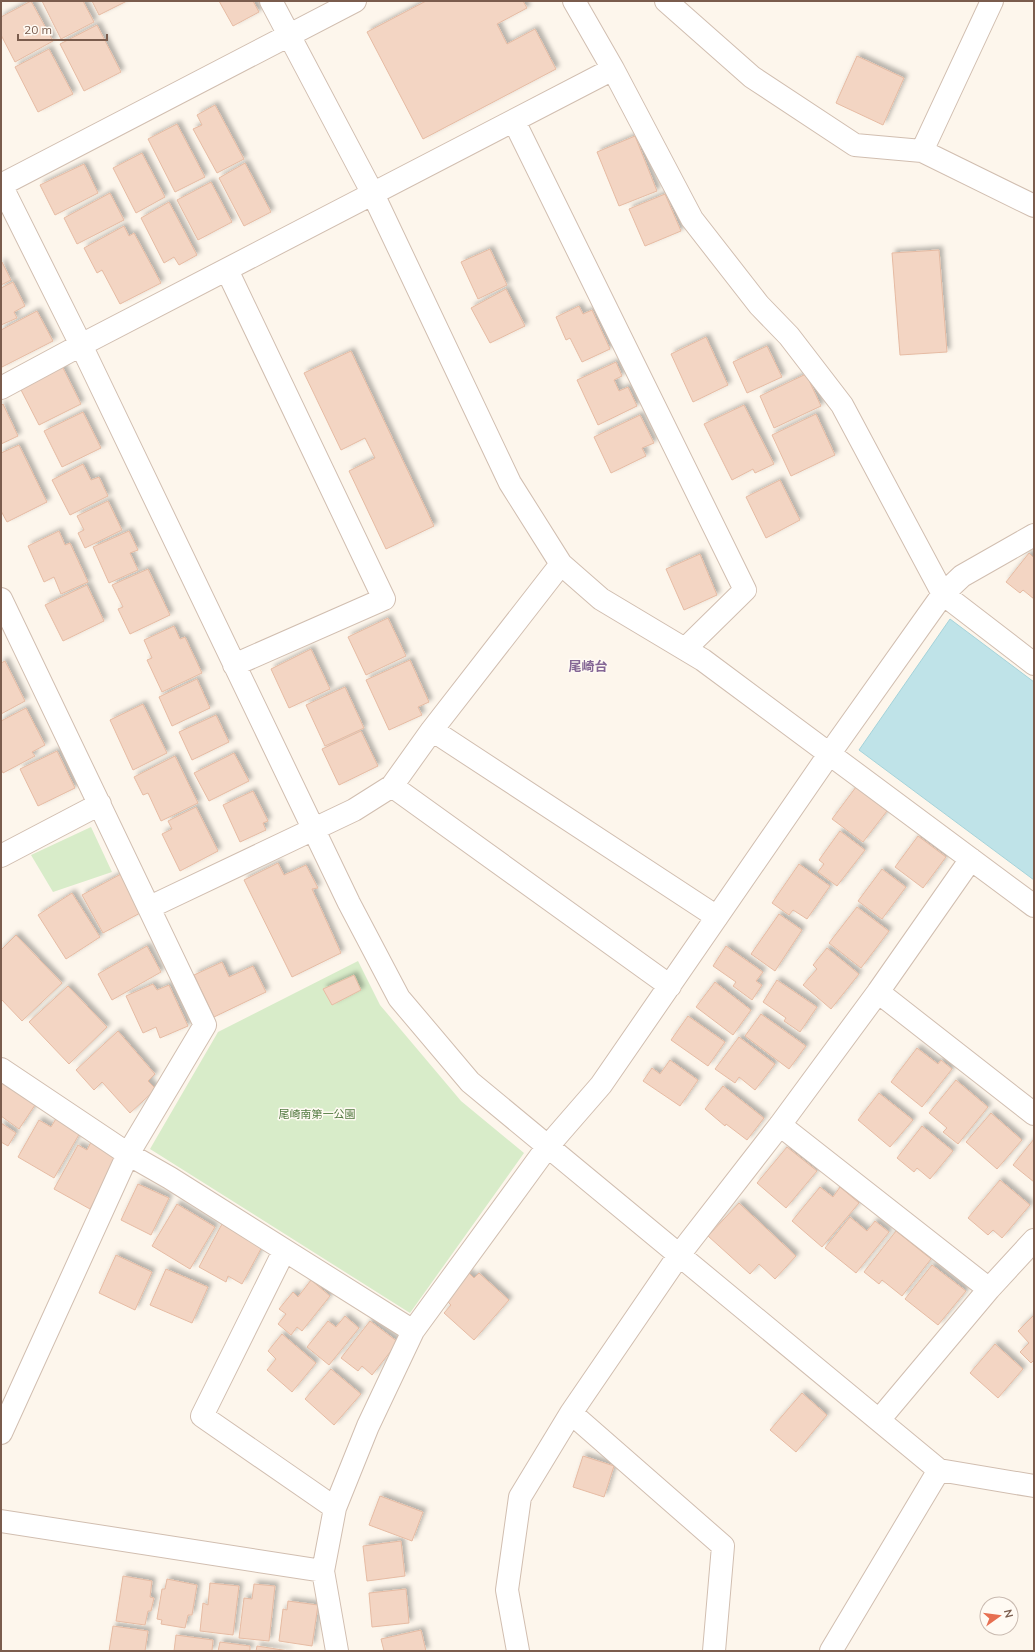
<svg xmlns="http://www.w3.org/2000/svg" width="1035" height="1652" font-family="Mulish,'Noto Sans JP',sans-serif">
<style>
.green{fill:#d8ecc9}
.water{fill:#bfe3e8;stroke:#a5d3da}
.building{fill:#f3d5c3;stroke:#e6bba3;filter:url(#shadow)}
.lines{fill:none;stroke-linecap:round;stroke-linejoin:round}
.minor-casing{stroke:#d1beb0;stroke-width:24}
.minor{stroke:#fff;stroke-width:22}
.labels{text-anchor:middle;stroke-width:3;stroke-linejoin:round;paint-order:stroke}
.park-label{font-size:11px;fill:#537a41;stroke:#fffaf3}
.quarter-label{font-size:13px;font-weight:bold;fill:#846695;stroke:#fffaf3}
</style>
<defs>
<filter id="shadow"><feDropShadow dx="3.5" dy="-3.5" stdDeviation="2" flood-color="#0004"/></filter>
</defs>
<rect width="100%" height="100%" fill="#fdf6ec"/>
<!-- green -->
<path class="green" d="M91 827 112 872 53 892 31 855Z
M358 961 380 1005 461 1101 524 1153 410 1313 150 1149 218 1032Z"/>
<!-- water -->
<path class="water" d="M950 619 1034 682V880L859 750Z"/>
<!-- building -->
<path class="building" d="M31 1 53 41 15 62 1 35V17Z
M42 1H83L94 22 61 39Z
M92 1H127L99 15Z
M219 1H253L259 12 233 26Z
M426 1H523L527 8 497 24 507 44 535 29 556 69 423 139 367 32Z
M97 25 121 72 84 91 60 44Z
M49 49 73 94 38 112 15 67Z
M857 56 904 78 883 125 836 103Z
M215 105 244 159 217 173 193 129 202 125 197 115Z
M177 124 205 177 175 192 148 139Z
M635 136 657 191 619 206 597 152Z
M142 153 165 197 136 213 113 168Z
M245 163 271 212 244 226 219 178Z
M84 164 98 193 55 215 40 185Z
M211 182 232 222 198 240 177 200Z
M110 193 124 220 77 244 64 218Z
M665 194 681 231 645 246 629 209Z
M169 202 197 255 179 265 174 257 164 263 141 218Z
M124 226 129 236 134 233 161 283 120 304 102 270 97 273 84 248Z
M490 249 507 285 478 299 461 262Z
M939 250 947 352 900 355 892 253Z
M2 262 11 280 1 285V263Z
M13 282 25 306 14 312 17 318 1 325V288Z
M506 289 525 326 490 343 471 308Z
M579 306 583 314 592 310 610 349 582 362 570 338 566 340 556 317Z
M37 311 53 341 2 367 1 365V330Z
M706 337 728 385 693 402 671 354Z
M767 346 782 377 747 393 733 362Z
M351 351 434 526 386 549 349 471 375 458 365 438 341 450 304 373Z
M616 362 622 376 614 380 619 391 628 387 637 406 598 425 577 380Z
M62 366 81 404 39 425 20 388Z
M806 374 821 406 774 428 760 396Z
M3 404 18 436 1 444V406Z
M744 405 774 464 755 473 753 469 732 480 704 424Z
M83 412 101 448 62 467 44 431Z
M816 414 835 455 791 476 772 435Z
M640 415 654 443 642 448 646 456 611 473 594 437Z
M19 445 47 502 7 522 1 511V453Z
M83 464 91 480 99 477 108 496 70 515 52 480Z
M780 480 800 520 766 538 746 497Z
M108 501 122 530 85 548 78 533 84 530 77 516Z
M59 531 65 545 70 543 88 582 61 594 54 577 44 582 28 546Z
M129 531 138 550 130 553 138 570 109 583 93 547Z
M1029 553 1034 558V599L1023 590 1020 593 1006 582Z
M700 554 717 595 684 610 666 569Z
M148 569 170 615 130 634 118 609 123 607 112 585Z
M87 585 104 621 63 641 45 605Z
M388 618 406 656 366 675 348 637Z
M174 626 180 639 185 637 202 673 162 692 147 660 152 658 144 640Z
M311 649 330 689 289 708 271 669Z
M410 660 429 702 418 707 422 715 389 730 366 680Z
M5 661 25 701 1 714V663Z
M197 679 210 708 172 726 159 697Z
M345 687 364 728 325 746 306 705Z
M143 704 167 753 133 770 110 720Z
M26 708 45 745 32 752 35 756 3 773 1 769V721Z
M216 715 229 742 192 760 179 732Z
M361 731 378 766 339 785 322 749Z
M57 751 75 788 38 806 20 769Z
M234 753 249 781 209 801 194 773Z
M175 756 198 803 161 821 148 793 143 795 134 777Z
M856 787 887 811 863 842 832 819Z
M253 791 268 821 263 823 266 830 240 842 223 805Z
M196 807 218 851 180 871 162 834 172 829 168 821Z
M840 831 865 850 837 886 818 872 824 864 819 860Z
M918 836 946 857 923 888 895 867Z
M278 863 284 875 306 865 318 888 312 889 341 953 292 977 244 880Z
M799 864 830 886 807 919 793 910 789 915 772 903Z
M882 869 906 887 882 919 858 901Z
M121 874 142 912 103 933 82 895Z
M72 893 100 937 66 959 38 915Z
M857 907 889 931 861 968 829 943Z
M779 914 802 930 775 971 751 954Z
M16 935 62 983 22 1021 1 999V950Z
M147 946 161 972 112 1000 98 974Z
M726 946 763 972 756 981 762 985 752 1000 733 986 736 982 713 966Z
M827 948 859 974 831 1009 803 985 817 969 813 965Z
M222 962 229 977 253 966 266 992 214 1017 194 975Z
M354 975 361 990 332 1005 323 989Z
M777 980 817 1007 800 1032 784 1021 786 1018 763 1002Z
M715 982 751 1010 733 1035 696 1007Z
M153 984 157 990 169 985 188 1026 160 1038 156 1027 143 1033 126 996Z
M68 986 107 1027 69 1064 29 1022Z
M761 1014 806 1046 789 1069 745 1036Z
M688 1016 725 1042 708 1066 671 1040Z
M118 1031 155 1074 148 1081 156 1089 130 1113 102 1082 94 1090 76 1070Z
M739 1037 775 1064 755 1090 739 1077 735 1083 715 1069Z
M917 1048 938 1064 941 1060 952 1069 922 1107 891 1082Z
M670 1060 698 1080 680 1106 643 1081 652 1068 660 1074Z
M1 1078 37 1102 19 1129 1 1116Z
M956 1080 988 1107 958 1144 943 1132 947 1128 929 1113Z
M723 1086 764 1118 747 1140 726 1124 725 1126 705 1109Z
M879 1093 913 1120 890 1147 858 1120Z
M991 1113 1022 1140 997 1169 966 1142Z
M57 1117 81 1131 54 1178 18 1157 39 1120 51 1127Z
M1 1123 16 1133 8 1146 1 1142Z
M922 1126 953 1151 930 1179 917 1168 914 1172 897 1158Z
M1034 1139V1182L1013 1165Z
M92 1140 119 1155 90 1209 54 1189 78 1145 87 1150Z
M787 1147 817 1171 786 1208 757 1183Z
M1000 1180 1030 1205 1002 1238 993 1230 988 1235 968 1218Z
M138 1184 169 1198 151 1235 121 1220Z
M820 1187 833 1197 840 1187 859 1203 822 1247 792 1221Z
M739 1203 796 1256 775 1279 759 1264 750 1274 708 1236Z
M177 1204 215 1227 190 1269 152 1246Z
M850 1217 867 1231 875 1221 889 1232 856 1273 825 1248Z
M222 1224 263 1245 242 1284 228 1276 226 1282 199 1267Z
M896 1231 931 1259 902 1296 882 1280 879 1284 864 1272Z
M116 1255 152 1272 135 1310 99 1293Z
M932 1265 966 1291 938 1325 905 1299Z
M166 1269 208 1287 192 1323 150 1305Z
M468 1272 474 1278 479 1273 509 1300 474 1340 444 1313 451 1305 445 1299Z
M311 1280 330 1296 302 1331 297 1327 291 1335 278 1324 286 1314 279 1309 293 1292 298 1297Z
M1034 1315V1360L1031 1363 1020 1352 1029 1343 1018 1331Z
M345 1316 359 1328 329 1365 307 1347 328 1321 336 1327Z
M370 1321 398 1342 372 1375 362 1366 358 1371 341 1358Z
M282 1334 316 1363 292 1392 267 1370 276 1359 268 1351Z
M995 1344 1023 1369 998 1398 970 1373Z
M331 1369 361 1394 334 1425 305 1399Z
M802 1393 827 1415 796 1452 770 1430Z
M583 1456 614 1466 604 1497 573 1487Z
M380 1496 423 1512 412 1541 369 1525Z
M401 1541 405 1576 367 1581 363 1546Z
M123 1576 152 1581 150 1597 154 1598 151 1611H148L145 1625 116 1621Z
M167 1579 197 1585 192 1615H188L185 1628 161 1624 162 1620 157 1619 162 1589H165Z
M210 1583 239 1586 233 1635 200 1631 203 1603 208 1605Z
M254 1584 275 1586 269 1641 239 1638 244 1598 252 1599Z
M406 1589 409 1623 372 1627 369 1593Z
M288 1601 318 1605 312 1646 279 1641 283 1609 287 1610Z
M113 1626 148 1631 145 1651H109Z
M421 1630 426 1651H384L381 1639Z
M176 1635 213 1640 212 1651H174Z
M220 1642 250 1646V1651H218Z
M257 1646 289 1651H256Z"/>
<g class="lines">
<!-- minor casing -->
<g class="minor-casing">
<path id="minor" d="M271 1 373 194 510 483 561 564 601 599 703 660 1034 906
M574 1 613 69 692 219 759 305 789 336 842 405 943 594 1034 664
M666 1 752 77 855 145 922 151 1034 206
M514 121 745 590 685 649
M922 151 992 1
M1 185 81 345 349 903 399 998 470 1082 939 1470 831 1651
M1 185 355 1
M227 270 384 599 234 665
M1 388 81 345 613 69
M1 599 205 1025 128 1154 1 1433
M432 730 717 917
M392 786 670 986
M1 856 100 804
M150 907 354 810 392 786 432 730 561 564
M878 992 1034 1114
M1 1069 128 1154 170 1178 413 1331
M780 1125 989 1289
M284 1251 202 1416 335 1508
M571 1413 723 1546 714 1651
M879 1420 989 1289 1034 1240
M939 1470 1034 1486
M1 1521 323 1571
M337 1651 323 1571 335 1508 368 1426 413 1331 548 1146 601 1085 830 753 943 594 962 576 1034 535
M518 1651 507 1590 520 1497 571 1413 679 1255 780 1125 878 992 971 859"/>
</g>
<!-- minor -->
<use href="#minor" class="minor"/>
</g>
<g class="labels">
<!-- park labels -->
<g class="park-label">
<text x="317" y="1118">尾崎南第一公園</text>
</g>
<!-- quarter labels -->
<g class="quarter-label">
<text x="588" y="671">尾崎台</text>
</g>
</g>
<!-- border -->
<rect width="1035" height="1652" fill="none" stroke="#7a5c4d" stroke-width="4"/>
<!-- north arrow -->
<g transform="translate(999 1616) rotate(76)"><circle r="19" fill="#fffaf3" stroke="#cabbb1"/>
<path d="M0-3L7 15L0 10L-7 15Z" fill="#e76f51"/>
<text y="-6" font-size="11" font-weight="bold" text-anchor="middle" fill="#7a5c4d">N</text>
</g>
<!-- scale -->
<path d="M18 34v6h89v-6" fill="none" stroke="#7a5c4d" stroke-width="2"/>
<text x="24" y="34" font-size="12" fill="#7a5c4d" stroke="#fffaf3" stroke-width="3" paint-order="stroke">20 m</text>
</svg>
